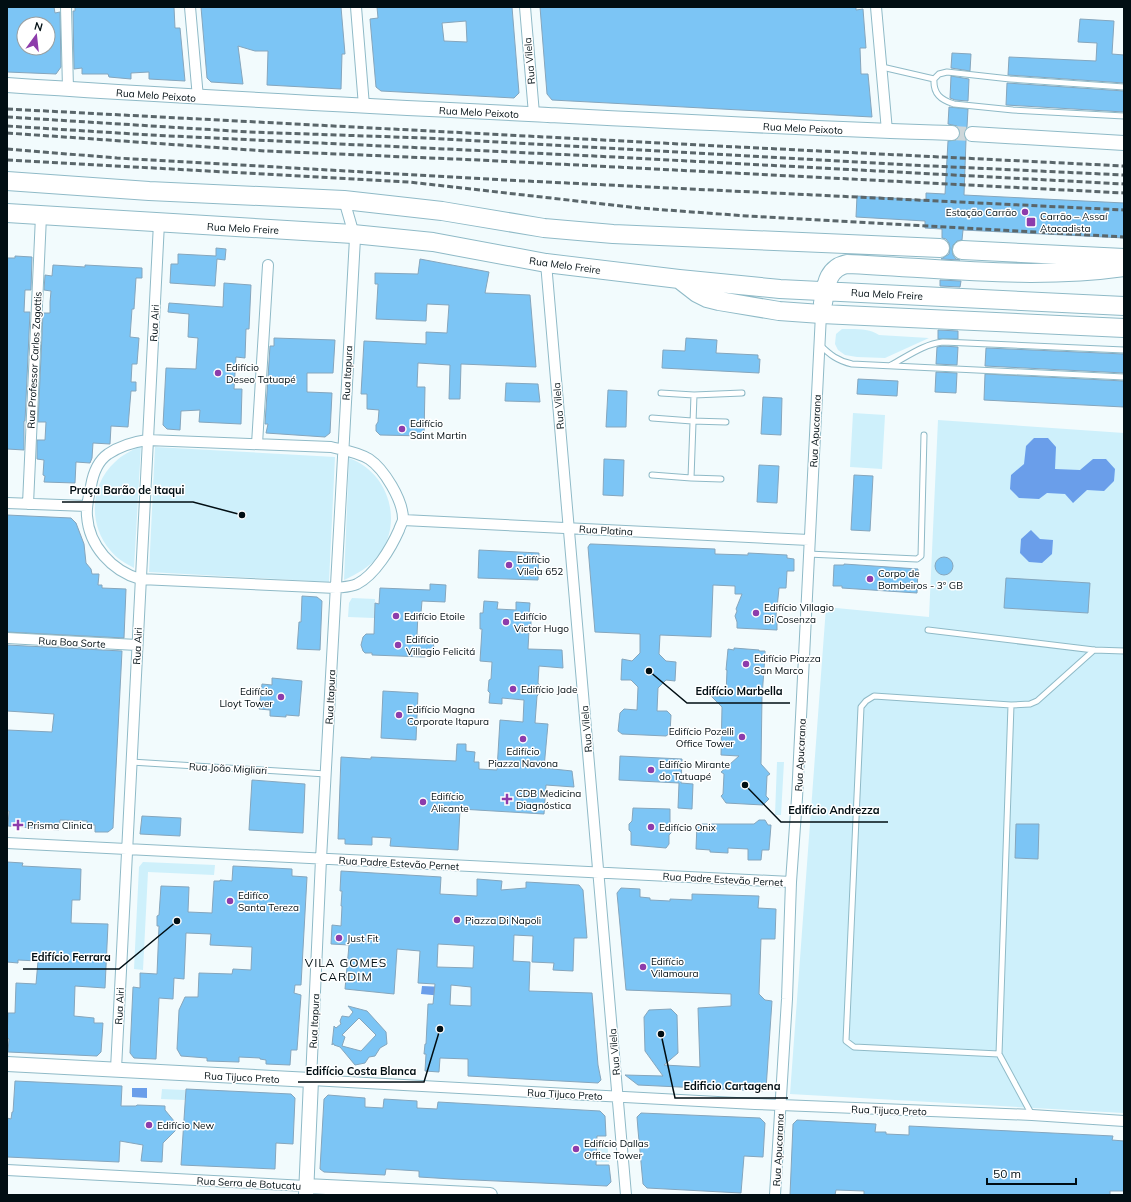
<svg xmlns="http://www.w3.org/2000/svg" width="1131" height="1202" font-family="Mulish,sans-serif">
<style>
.green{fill:#cef0fb}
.water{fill:#6a9eea}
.building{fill:#7cc5f5;stroke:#85a6bd;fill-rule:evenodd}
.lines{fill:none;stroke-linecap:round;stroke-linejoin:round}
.secondary-tunnel{stroke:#ced7da;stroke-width:14;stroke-dasharray:14 7;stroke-linecap:butt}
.lane-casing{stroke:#8fbac7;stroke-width:7}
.street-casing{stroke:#8fbac7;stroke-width:12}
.secondary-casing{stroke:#8fbac7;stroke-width:16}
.highway-casing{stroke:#8fbac7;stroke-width:20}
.lane{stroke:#fff;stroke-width:5}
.street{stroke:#fff;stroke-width:10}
.secondary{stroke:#fff;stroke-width:14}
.highway{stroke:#fff;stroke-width:18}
.rail{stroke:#5a666a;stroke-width:3;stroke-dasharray:6 3;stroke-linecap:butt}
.poi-dot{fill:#8d3cab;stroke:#fff;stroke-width:1.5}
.labels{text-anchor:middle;stroke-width:3;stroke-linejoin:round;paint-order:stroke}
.street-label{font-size:10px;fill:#010e13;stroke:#fff}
.poi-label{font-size:10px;fill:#010e13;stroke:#fff;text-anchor:start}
.quarter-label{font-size:12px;letter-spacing:1px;fill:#010e13;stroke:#fff}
.leader{fill:none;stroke:#010e13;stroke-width:1.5}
.callout-dot{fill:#010e13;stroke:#fff;stroke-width:1.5}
.callout-label{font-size:11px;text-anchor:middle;font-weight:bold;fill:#010e13;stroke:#fff;stroke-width:3;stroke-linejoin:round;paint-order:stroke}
</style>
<rect width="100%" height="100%" fill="#f2fbfd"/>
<!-- green -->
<path class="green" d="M842 329C855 329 869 328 879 335L929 338 885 358 857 357 845 355 838 350 835 344 836 334Z
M853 413 885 415 882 469 850 467Z
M938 420 1124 433V1097L1123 1113 790 1094 826 607 929 617Z
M141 446 134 568C125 563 116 558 110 550 88 524 90 485 115 462 122 455 132 450 141 446Z
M155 447 335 457 329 582 149 572Z
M349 458C388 472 404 521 379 555 370 567 357 574 344 580Z
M352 598 375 599 374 618 348 617 349 603Z
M777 762H784L781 815H775Z
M143 862 215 865 214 875 148 872 143 970 134 969 139 867Z
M162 1089 185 1090V1100L161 1099Z
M597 1140H607L609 1162H596Z"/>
<!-- water -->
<path class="water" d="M1034 438H1048L1056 447 1055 469 1080 470 1093 459H1106L1115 469 1114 481 1104 491 1087 490 1073 503 1065 494 1047 493 1039 499 1019 498 1010 489 1011 475 1024 464 1026 446Z
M1031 530 1040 539 1053 540 1052 554 1042 563 1029 562 1020 553 1021 539Z
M422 986 444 987 443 996 421 994Z
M132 1088H147V1098L132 1097Z"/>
<!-- building -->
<path class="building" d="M7 7H54L55 13 60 12 61 67 56 74 7 72ZM24 24H48V48H24Z
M75 7H174L175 28H180L185 81 149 79V72L131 73V79L109 77 108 74H82V68L74 69 73 11H75Z
M201 7H341L345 54H342L341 89 267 85 268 51H255L238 46 243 84 211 82 207 78Z
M377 7H512L519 93 514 98 381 91 376 87 370 19 378 18ZM466 21 467 42 444 41 442 23Z
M540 7H856V10L863 9 866 48H860L861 74H868L872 117 552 100 547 94Z
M1080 19 1114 21 1112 54 1124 55V83L1008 75 1009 57 1096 61 1097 43 1078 42Z
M952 53 971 54 970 71 951 68Z
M951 76 969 79 968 101 955 100 950 98Z
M1007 83 1124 91V112L1006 105Z
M949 107 968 109 967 127 965 130 964 134 966 140 964 195 1124 203V238L963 230 962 240 957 241 953 245 952 249 953 255 956 259 960 260 941 259 949 254 950 248 949 243 946 239 942 238V229L925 228V221L856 217 857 196 926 200V193L945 194 948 141 956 140 959 137 960 134V129L957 126 948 124Z
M216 248 226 249 225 260 217 259 215 286 170 283 171 264H178V254L216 256Z
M15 256 32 257 31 290H25L24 312H30L25 421H24V450L7 449V258H15Z
M420 259 489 272 485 293 530 295 536 367 461 364 460 399H449L450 365 418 363 417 387H425L424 436 380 435 376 431V425L378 422 379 410 367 409V394H361L364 341 426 344V332L447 333 449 305 427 304 426 321 376 319 378 284H375V273L418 274Z
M53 265 85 267V265L142 268V278H136L134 309H132L130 337 139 338 137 364H132L131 382H136V391H131L128 427 111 426 110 444 93 443 92 458 90 463 76 462 75 483 44 482 45 476 43 475 44 460 37 459V440H45L46 422H38L43 313H50V302L51 291 44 290 45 275 52 276Z
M940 280 961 281 960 287 940 286Z
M224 283 251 285 249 329H246L245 358 236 357 234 389H242L241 424 199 422 200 410 181 411 180 430 167 429 163 425 166 368 196 369 198 338 188 337 189 314 168 312 169 303 223 307Z
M938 330 958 331V339H938Z
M274 338 335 340 333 373H307V392L332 393 330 433 325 437 266 433 268 424H265L270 346H274Z
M686 338 717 340 716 353 758 355V359H760L759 373 662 368 663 350 685 351Z
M943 346 958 347 957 365 936 364 937 347Z
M986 348 1124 354V373L985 366Z
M936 372 957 373 956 393 935 392Z
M985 374 1124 381V407L984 400Z
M858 379 898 381 897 396 857 394Z
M506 383 538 384 540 402 505 401Z
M608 390 627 391 626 427H606Z
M763 397 782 398 781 435 761 434Z
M604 459 624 460 623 496 603 495Z
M759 465 779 466 777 503 757 502Z
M854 475 873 476 870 531 851 530Z
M7 515 71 518 76 523 84 544 86 563 91 569 92 574H99L98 585H102V588L126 589 124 638 7 632Z
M590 544H592L715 549V554L748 555V553L787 555V558L794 559V571H787L786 588H779L777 608 776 615 777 619V630L737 628V622L735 616 737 611 736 609 742 594H735V586L713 585 711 637 660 635 659 654 666 661 676 662 675 681 666 680 658 688 657 711H667L671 715 670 733 666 736 622 734 618 731 620 713 624 709 637 710 638 687 631 680H621L622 659 632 661 640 653V634L595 632 588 547Z
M479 550 539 553 538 580 478 578Z
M935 566a9 9 0 1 1 18 0a9 9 0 1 1-18 0Z
M844 564 918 569 917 593 842 588V586H833L834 565H844Z
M1006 578 1090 583 1088 613 1004 608Z
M430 584 446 585 445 602 422 601 421 613H418L417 635 425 636 432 640 434 647 432 653 425 657 372 655V653H365L363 651 361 645 363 637 366 634H374L375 603 379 604 380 588 430 590Z
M302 596 317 597 322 601 320 650 297 649 299 622H301Z
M484 601 498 602 497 609 516 610V602L530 603 529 615H531V630H529L528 649 562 650 563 668 539 666 538 683 540 686 538 695 537 696 535 723 548 724 544 768 572 771 574 787 546 785 544 814 460 809 458 850 390 846 391 838 372 837V845L345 844V839H338L341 757 371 759V757L456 761 457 744H466V751L475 752 474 762H479V769L497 770 500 720 523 722 524 700 502 698V704L489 703 490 693 488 691 489 680 491 679 492 662 480 661 482 629H480V613H483Z
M7 645 122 651 113 828 108 832H95V825H87V821L60 820 59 830 8 826 9 811H7V730L52 732 54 714 7 711Z
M734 648 759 650V651H765V655L762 697 761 764 770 774 767 776 766 796 769 799 763 805 726 803 721 796 723 794 724 774 721 772 739 756 721 755 722 707 711 696H725L726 695 727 670H726L728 649 734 650Z
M272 678 302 681 299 716 286 715V717L270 716V710L259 709 262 684 272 685Z
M383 691 418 693 416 740 381 738Z
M620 756 682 759 681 783 693 784 692 809 678 808 679 783 619 780Z
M252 780 305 784 303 833 249 830Z
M633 808 670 809V823L672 825V832L669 835V844L666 848 631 845V832L629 830V824L632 821Z
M142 816 181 818 180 836 140 834Z
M759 820H765L768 825H771L769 850H762L761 860H748V849L728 848V853L710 852V850L696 849 697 824H754Z
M1016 824H1039L1038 859 1015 858Z
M7 862 23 863 22 866 81 869 80 900H72L71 923 108 924 105 988 75 986 74 1016 94 1018V1023H103L101 1052 97 1056 8 1052 9 1039 7 1038 8 1013H15L16 983 36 984 38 961 18 960V963L7 962Z
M233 866 292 869V876L307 877 301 985H295L294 993 301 995 297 1050H291L290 1065 266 1064V1060L260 1059V1058L239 1057V1062L207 1061V1058L181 1056 177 1049 179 1010 185 997H198L199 973 232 974 233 969 251 970 252 947 210 945 211 934 186 933 184 979 174 978 173 999 159 998 156 1059 134 1058 130 1053 133 987 140 988V973L157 974 159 926H157V916L159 915 161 886 189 887 188 912 212 913 214 881H220V880L232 881Z
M341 871 441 877 440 894 477 896V879L502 881 501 890 526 888V882L579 885 583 890 587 938H574L573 971 553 970 554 963 532 962 533 936 514 935 513 961 530 962 529 991 592 993 598 1065 601 1080 598 1083 468 1076V1059L440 1058 439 1072 425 1071 426 1054H424L425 1044H426L428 1004H433L435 984 418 983 420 951 397 949 394 994 345 989 349 945 331 944 332 925 341 926 342 906H341L342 891H340ZM438 944 474 946 473 968 437 967ZM451 985 471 987V1006L450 1005Z
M621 888 640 889V897L650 898V900L670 901V899L692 900V894L759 896 758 908 776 909 775 939H761L759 994 765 1000 772 1001 766 1089 762 1091 638 1085 625 1075 663 1076 645 1051 644 1017 649 1010 671 1009 677 1015 678 1053 664 1065 700 1067 698 1008 731 1006V994L626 990 617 893Z
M348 1006 367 1011 386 1032 387 1044 380 1048 375 1056 369 1057 365 1063 355 1065 340 1047 334 1045 333 1043 332 1045 334 1026 336 1028 341 1024 340 1021 342 1016 349 1017 353 1012ZM359 1018 376 1035 361 1051 342 1046 345 1037 342 1035Z
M15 1081 122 1086 121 1106H136L137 1105 165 1106V1110L179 1127 163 1143 162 1162 141 1161 143 1145 120 1141 119 1162 7 1157V1118L11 1119 12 1112H13Z
M186 1089 291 1094 295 1098 293 1144 276 1143 275 1169 181 1165Z
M328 1095 365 1098V1107L383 1108 384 1099 417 1101V1108L437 1109 438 1102 600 1111 605 1116 606 1136H597L596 1165H609L611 1182 607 1186 452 1179 419 1177V1171L386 1169 385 1175 324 1172 320 1169 324 1099Z
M641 1113 760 1118 765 1123 763 1157 744 1156 741 1193 647 1188 643 1184 638 1130 637 1117Z
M797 1120 876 1124 875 1132H886V1134L909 1135V1126L1113 1136 1112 1140 1124 1141V1191H1110V1195H864V1191L836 1190 835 1195H790L793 1124Z"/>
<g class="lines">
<!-- secondary-tunnel -->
<path class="secondary-tunnel" d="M952 133 972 134"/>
<!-- lane casing -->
<g class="lane-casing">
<path id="lane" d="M882 67 934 79
M1124 87 1010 79 947 72 939 74 934 79C933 94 941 100 954 104L1013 110 1124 116
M819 344C830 355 838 361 852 364L1124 377
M891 365C908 356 924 344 943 342L1124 350
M661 393 694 395
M652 418 692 421 726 422
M652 475 691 478 694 395 742 393
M691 478 721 479
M808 554 917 559 921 556 924 435
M928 630 1094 650 1124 651
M1011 705 999 1054 1032 1115
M131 762 326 774
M999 1054 854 1047 846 1041 861 707 866 701 874 696 1011 705 1030 704 1037 701 1094 650"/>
</g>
<!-- street casing -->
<g class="street-casing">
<path id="street" d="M66 7 68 89
M190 7 198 98
M356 7 364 106
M525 7 534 114
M876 7 887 131
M344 200 355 238 321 859 311 1080 755 1104 1032 1115 1124 1121
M546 263 626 1195
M147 440 331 447C344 450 358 452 369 459 384 469 403 500 403 519 403 522 400 526 399 530 391 548 375 575 357 584 350 587 343 587 336 588L140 579C112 571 89 546 87 516 86 506 89 495 91 486 93 474 98 461 108 454 120 446 133 442 147 440Z
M257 444 268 265
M7 503 87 506
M28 504 41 216
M403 520 809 540
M7 638 137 645
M7 843 791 882
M116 1069 159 223
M7 1170 306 1186
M775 1195 787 999 791 882 797 798 821 314"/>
</g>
<!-- secondary casing -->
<g class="secondary-casing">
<path id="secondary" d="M7 85C187 97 368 106 548 115 683 122 817 129 952 133
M972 134 1124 143
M7 1064 311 1080 306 1195
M306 1186 490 1195"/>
</g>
<!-- highway casing -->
<g class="highway-casing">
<path id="highway" d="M7 181 149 191 344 200 442 211 544 228 613 234 940 248
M7 213 353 234 433 242 546 263 679 279 780 289 1124 306
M962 250 1124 258
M679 279 697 293 707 298 719 301 779 311 821 314 1124 328
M823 303C826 286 827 268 847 264 939 268 1032 280 1124 267"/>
</g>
<!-- lane -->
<use href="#lane" class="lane"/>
<!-- street -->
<use href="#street" class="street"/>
<!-- secondary -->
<use href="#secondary" class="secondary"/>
<!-- highway -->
<use href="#highway" class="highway"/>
<!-- rail -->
<path class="rail" d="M7 109 738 147 1124 166
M7 117 249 132 425 138 910 165 1124 175
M7 126 150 135 594 156 1124 184
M7 133 266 151 479 160 1124 193
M7 149 117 158 505 180 1124 210
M7 160 409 182 639 208 747 216 1124 237"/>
</g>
<!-- markers -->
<g class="poi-dot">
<circle cx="1025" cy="212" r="4"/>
<rect x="1026" y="217" width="10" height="10" rx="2"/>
<circle cx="218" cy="373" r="4"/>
<circle cx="402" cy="429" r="4"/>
<circle cx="509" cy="565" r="4"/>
<circle cx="870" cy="579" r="4"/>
<circle cx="756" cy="613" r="4"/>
<circle cx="396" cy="616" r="4"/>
<circle cx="506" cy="622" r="4"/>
<circle cx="398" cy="645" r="4"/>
<circle cx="746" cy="664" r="4"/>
<circle cx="513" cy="689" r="4"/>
<circle cx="281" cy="697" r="4"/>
<circle cx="399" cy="715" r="4"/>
<circle cx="742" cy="737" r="4"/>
<circle cx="523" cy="739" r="4"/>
<circle cx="651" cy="770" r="4"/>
<path d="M505 793h4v4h4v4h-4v4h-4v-4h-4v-4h4z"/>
<circle cx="423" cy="802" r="4"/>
<path d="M16 819h4v4h4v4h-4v4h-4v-4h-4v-4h4z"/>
<circle cx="651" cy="827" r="4"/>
<circle cx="230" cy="901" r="4"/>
<circle cx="457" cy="920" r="4"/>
<circle cx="339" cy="938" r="4"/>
<circle cx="643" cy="967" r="4"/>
<circle cx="149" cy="1125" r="4"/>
<circle cx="576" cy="1149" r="4"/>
</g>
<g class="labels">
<!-- street labels -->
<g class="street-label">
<text transform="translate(529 61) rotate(-95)" y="4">Rua Vilela</text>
<text transform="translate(156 95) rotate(4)" y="4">Rua Melo Peixoto</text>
<text transform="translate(479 112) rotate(3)" y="4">Rua Melo Peixoto</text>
<text transform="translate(803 128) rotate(3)" y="4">Rua Melo Peixoto</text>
<text transform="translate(243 228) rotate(3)" y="4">Rua Melo Freire</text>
<text transform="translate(565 265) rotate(8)" y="4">Rua Melo Freire</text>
<text transform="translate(887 294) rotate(3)" y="4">Rua Melo Freire</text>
<text transform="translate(154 323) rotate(-87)" y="4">Rua Airi</text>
<text transform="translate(34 360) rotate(-87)" y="4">Rua Professor Carlos Zagottis</text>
<text transform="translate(347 373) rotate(-87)" y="4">Rua Itapura</text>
<text transform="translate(558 406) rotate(-95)" y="4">Rua Vilela</text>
<text transform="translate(815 431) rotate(-87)" y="4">Rua Apucarana</text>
<text transform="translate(606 530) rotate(3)" y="4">Rua Platina</text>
<text transform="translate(72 642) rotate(3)" y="4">Rua Boa Sorte</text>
<text transform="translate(137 646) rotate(-87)" y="4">Rua Airi</text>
<text transform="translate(330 697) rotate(-87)" y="4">Rua Itapura</text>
<text transform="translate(586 729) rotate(-95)" y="4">Rua Vilela</text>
<text transform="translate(800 755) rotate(-87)" y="4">Rua Apucarana</text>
<text transform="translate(228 768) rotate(3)" y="4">Rua João Migliari</text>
<text transform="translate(399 863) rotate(3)" y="4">Rua Padre Estevão Pernet</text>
<text transform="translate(723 879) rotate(3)" y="4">Rua Padre Estevão Pernet</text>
<text transform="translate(119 1006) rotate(-87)" y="4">Rua Airi</text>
<text transform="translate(314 1021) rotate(-87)" y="4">Rua Itapura</text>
<text transform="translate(614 1052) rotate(-95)" y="4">Rua Vilela</text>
<text transform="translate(242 1077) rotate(3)" y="4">Rua Tijuco Preto</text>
<text transform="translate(565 1094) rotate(3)" y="4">Rua Tijuco Preto</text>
<text transform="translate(889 1110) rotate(2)" y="4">Rua Tijuco Preto</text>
<text transform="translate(778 1150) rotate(-87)" y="4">Rua Apucarana</text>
<text transform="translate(249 1183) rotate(3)" y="4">Rua Serra de Botucatu</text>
</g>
<!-- poi labels -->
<g class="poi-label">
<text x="1017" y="216" text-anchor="end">Estação Carrão</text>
<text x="1040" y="220">Carrão – Assaí<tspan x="1040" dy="12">Atacadista</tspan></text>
<text x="226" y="371">Edifício<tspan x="226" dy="12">Deseo Tatuapé</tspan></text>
<text x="410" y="427">Edifício<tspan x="410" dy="12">Saint Martin</tspan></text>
<text x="517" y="563">Edifício<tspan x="517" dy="12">Vilela 652</tspan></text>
<text x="878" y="577">Corpo de<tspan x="878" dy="12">Bombeiros - 3º GB</tspan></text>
<text x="764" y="611">Edifício Villagio<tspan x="764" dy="12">Di Cosenza</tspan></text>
<text x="404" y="620">Edifício Etoile</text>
<text x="514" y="620">Edifício<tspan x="514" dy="12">Victor Hugo</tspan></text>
<text x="406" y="643">Edifício<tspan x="406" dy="12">Villagio Felicitá</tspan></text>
<text x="754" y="662">Edifício Piazza<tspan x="754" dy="12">San Marco</tspan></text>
<text x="521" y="693">Edifício Jade</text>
<text x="273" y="695" text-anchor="end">Edifício<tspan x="273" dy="12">Lloyt Tower</tspan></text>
<text x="407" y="713">Edifício Magna<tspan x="407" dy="12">Corporate Itapura</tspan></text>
<text x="734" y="735" text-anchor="end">Edifício Pozelli<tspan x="734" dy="12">Office Tower</tspan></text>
<text x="523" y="755" text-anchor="middle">Edifício<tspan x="523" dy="12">Piazza Navona</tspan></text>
<text x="659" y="768">Edifício Mirante<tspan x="659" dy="12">do Tatuapé</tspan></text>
<text x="516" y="797">CDB Medicina<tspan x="516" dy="12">Diagnóstica</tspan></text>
<text x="431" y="800">Edifício<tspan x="431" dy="12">Alicante</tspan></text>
<text x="27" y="829">Prisma Clinica</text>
<text x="659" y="831">Edifício Onix</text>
<text x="238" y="899">Edifíco<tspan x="238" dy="12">Santa Tereza</tspan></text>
<text x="465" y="924">Piazza Di Napoli</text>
<text x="347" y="942">Just Fit</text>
<text x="651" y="965">Edifício<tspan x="651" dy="12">Vilamoura</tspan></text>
<text x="157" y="1129">Edifício New</text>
<text x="584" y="1147">Edifício Dallas<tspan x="584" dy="12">Office Tower</tspan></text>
</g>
<!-- quarter labels -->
<g class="quarter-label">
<text x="346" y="967">VILA GOMES<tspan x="346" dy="14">CARDIM</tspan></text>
</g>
</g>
<!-- callouts -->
<path class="leader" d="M242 515L193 502H62M649 671L687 703H790M745 785L781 822H888M177 921L119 969H23M440 1029L424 1082H298M661 1034L675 1098H788"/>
<g class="callout-dot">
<circle cx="242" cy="515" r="4"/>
<circle cx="649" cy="671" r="4"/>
<circle cx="745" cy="785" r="4"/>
<circle cx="177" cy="921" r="4"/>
<circle cx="440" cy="1029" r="4"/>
<circle cx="661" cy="1034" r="4"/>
</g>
<g class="callout-label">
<text x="127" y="494">Praça Barão de Itaqui</text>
<text x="739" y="695">Edifício Marbella</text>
<text x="834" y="814">Edifício Andrezza</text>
<text x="71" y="961">Edifício Ferrara</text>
<text x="361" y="1075">Edifício Costa Blanca</text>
<text x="732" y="1090">Edificio Cartagena</text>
</g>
<!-- border -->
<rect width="1131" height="1202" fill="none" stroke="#010e13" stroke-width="16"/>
<!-- north arrow -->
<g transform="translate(36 36) rotate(15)"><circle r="19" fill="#ffffff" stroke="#999fa1"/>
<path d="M0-3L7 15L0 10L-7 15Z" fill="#8d3cab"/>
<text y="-6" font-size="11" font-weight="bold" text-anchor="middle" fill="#010e13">N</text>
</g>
<!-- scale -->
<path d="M987 1178v6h89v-6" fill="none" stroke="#010e13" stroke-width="2"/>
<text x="993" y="1178" font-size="12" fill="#010e13" stroke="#ffffff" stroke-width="3" paint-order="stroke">50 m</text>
</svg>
